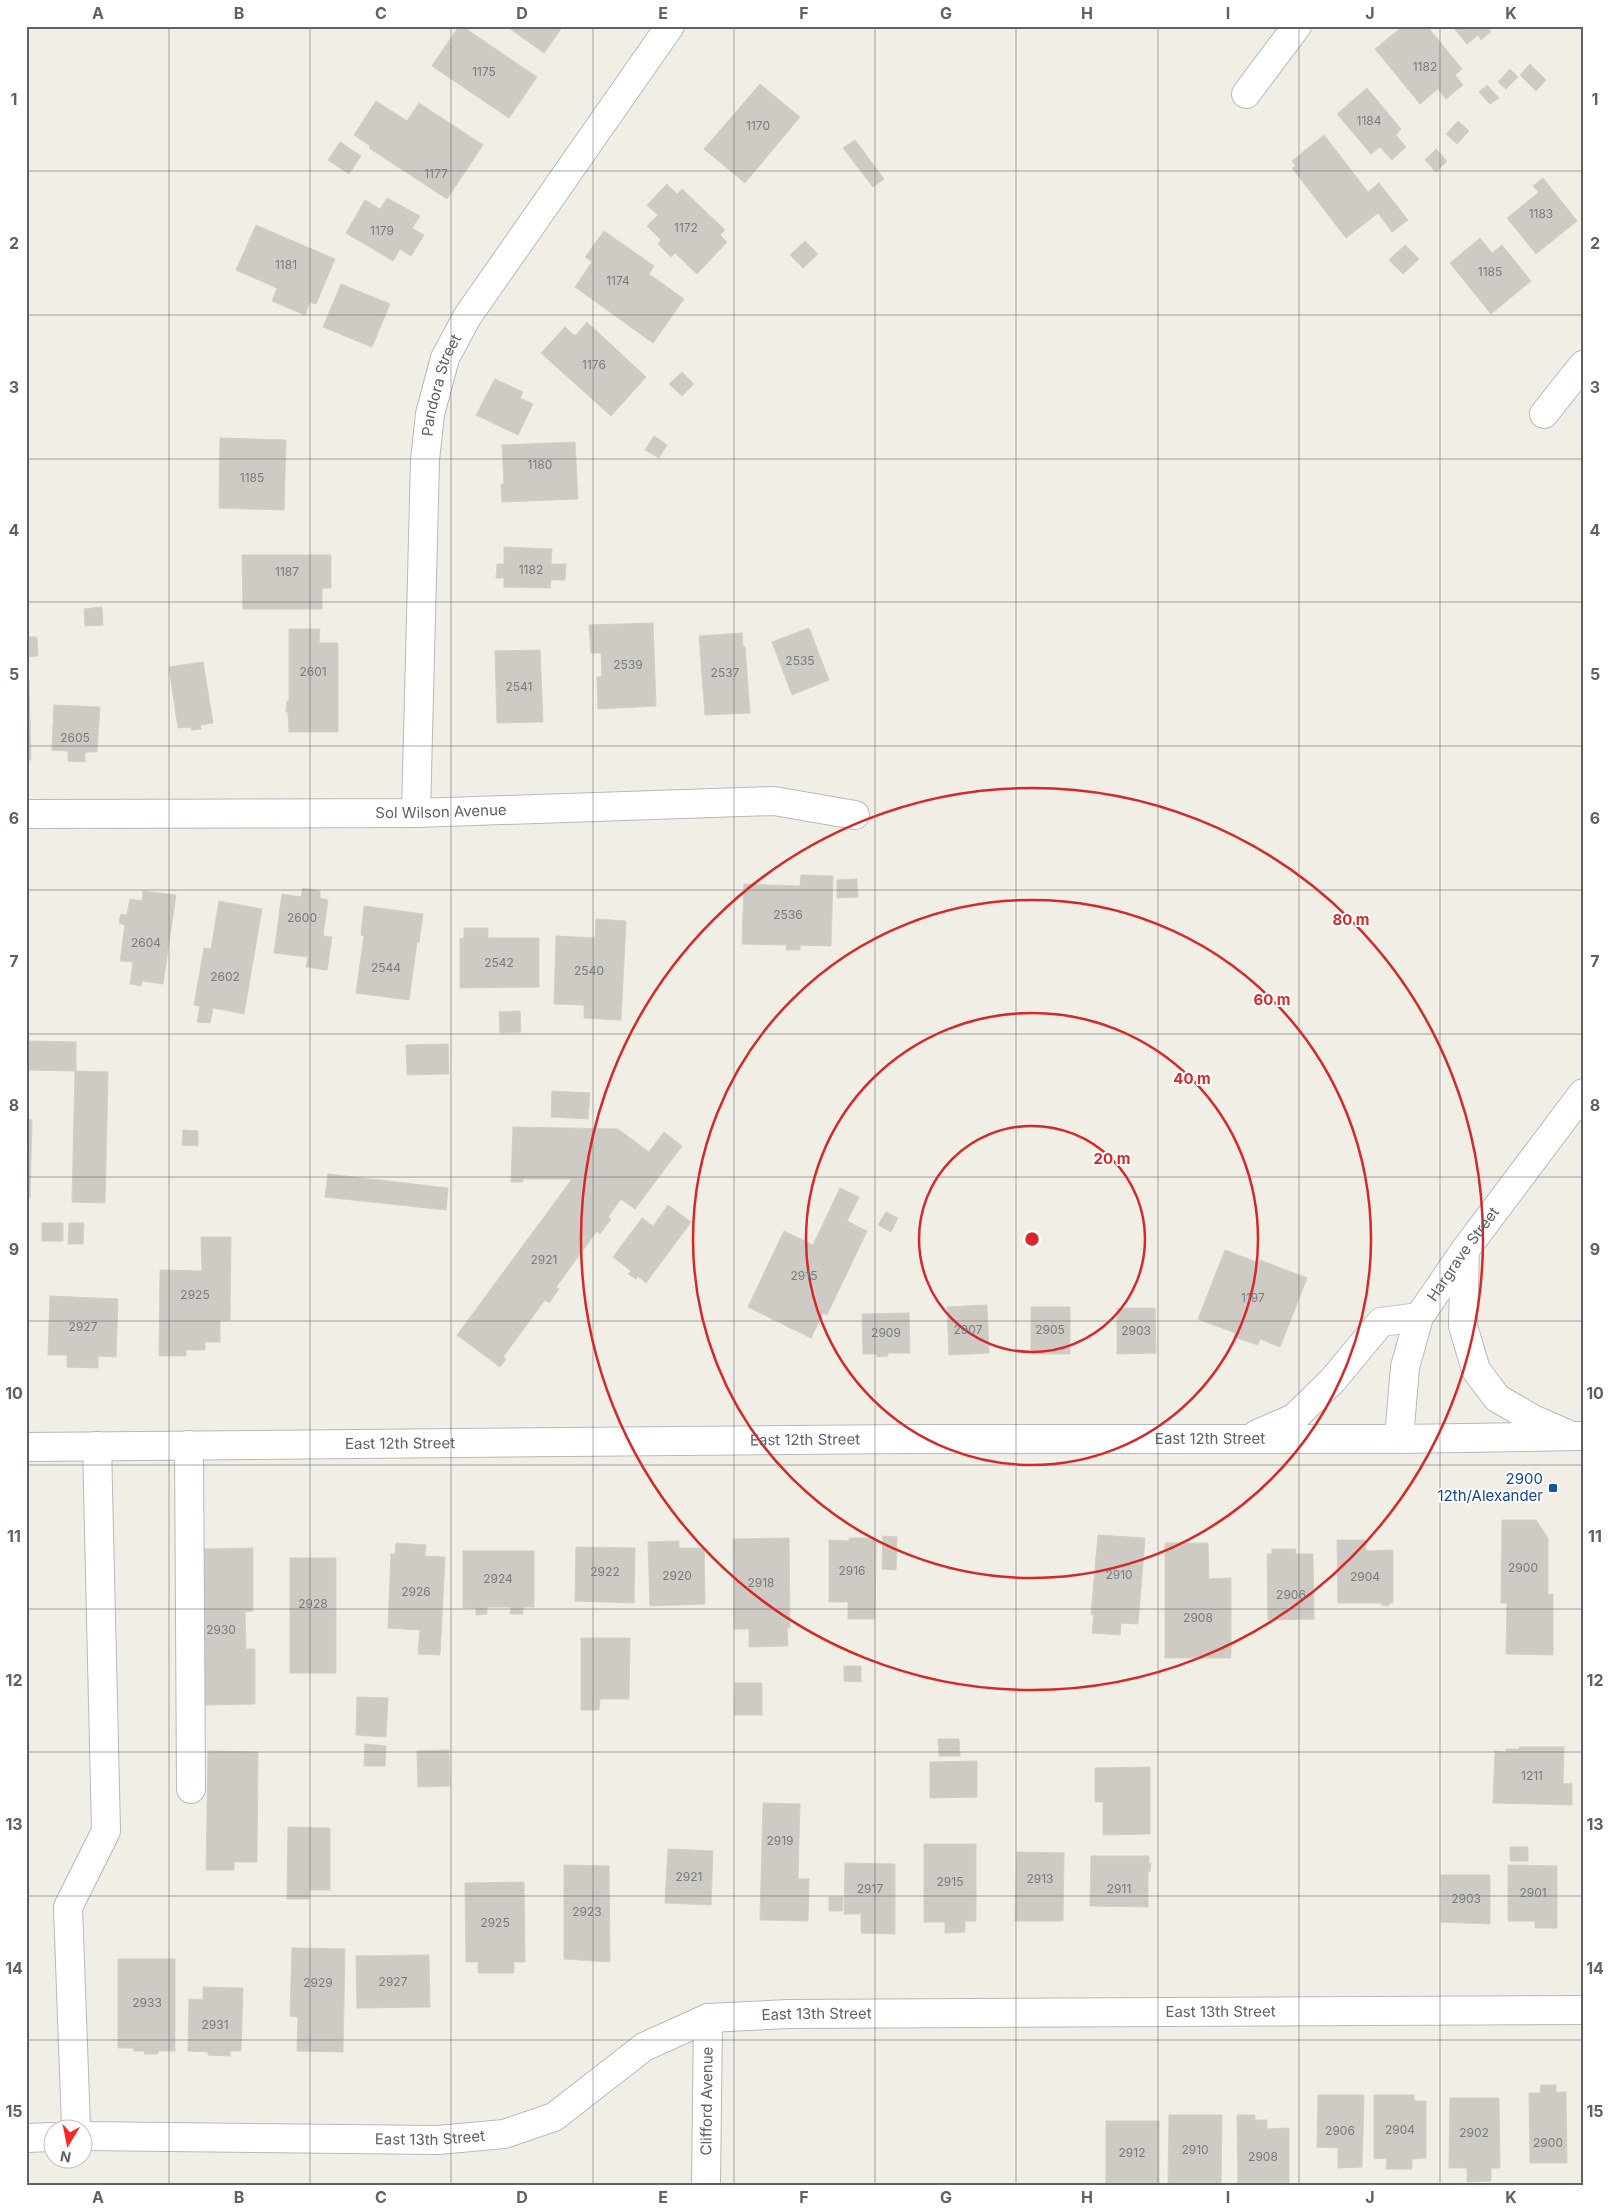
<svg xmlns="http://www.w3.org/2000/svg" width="1609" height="2211" font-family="Inter,sans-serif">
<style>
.building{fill:#cecac4;stroke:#d6cfc3}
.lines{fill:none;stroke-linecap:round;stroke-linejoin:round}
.minor-casing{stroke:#b6b9bd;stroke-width:30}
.minor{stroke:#fff;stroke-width:28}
.grid{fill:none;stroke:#5d6267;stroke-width:1;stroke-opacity:0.55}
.ring{fill:none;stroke:#d62828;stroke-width:2.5}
.transit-dot{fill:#1a4fb4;stroke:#fff;stroke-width:2}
.labels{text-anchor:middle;stroke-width:4;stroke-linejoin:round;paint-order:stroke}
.number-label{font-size:12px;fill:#797c7e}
.street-label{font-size:15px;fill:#5d6267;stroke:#fff}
.transit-label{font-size:15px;fill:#164399;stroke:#fff;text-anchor:end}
.centre{fill:#d62828;stroke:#fff;stroke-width:2.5}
.ring-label{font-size:15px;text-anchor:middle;font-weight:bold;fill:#d62828;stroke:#fff;stroke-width:4;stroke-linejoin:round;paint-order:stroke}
.neatline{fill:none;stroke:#5d6267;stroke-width:2}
.grid-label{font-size:16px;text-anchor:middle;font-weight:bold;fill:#5d6267}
</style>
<rect width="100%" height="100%" fill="#f1eee6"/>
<!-- building -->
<path class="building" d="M459 26H462L537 77 509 118 432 66Z
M506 26H563L544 53Z
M1403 26H1427L1462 69 1455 75 1463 85 1446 99 1438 89 1420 104 1375 49Z
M1452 26H1490L1488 28 1491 32 1481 40 1478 35 1467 44Z
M1530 64 1546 80 1536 91 1520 75Z
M1510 69 1518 77 1506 89 1498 82Z
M760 84 800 117 745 183 704 149Z
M1487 85 1499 98 1490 104 1479 92Z
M1367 88 1401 129 1396 135 1406 147 1392 160 1380 147 1371 154 1337 114Z
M376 101 407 121 419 103 483 145 447 199 369 148 370 146 354 135Z
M1458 121 1469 131 1457 144 1446 134Z
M1324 135 1368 192 1379 183 1408 220 1392 232 1378 213 1346 238 1292 168 1296 166 1292 161Z
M855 140 884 179 873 187 843 148Z
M340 142 361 156 349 174 328 160Z
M1436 149 1447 161 1436 172 1425 160Z
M1543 178 1577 221 1536 254 1507 218 1539 192 1533 186Z
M667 184 677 194 682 189 725 230 720 235 727 242 697 274 675 253 671 257 658 244 661 240 647 226 658 215 647 205Z
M387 198 420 216 412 228 424 235 411 256 400 249 393 261 346 233 365 200 380 209Z
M256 225 335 259 316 304 310 302 305 315 272 301 277 288 236 270Z
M604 231 654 266 649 274 684 299 653 343 575 287 592 262 585 257Z
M1480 238 1492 253 1502 245 1531 281 1491 314 1450 263Z
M805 241 818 254 803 268 790 255Z
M1405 245 1419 259 1403 274 1389 260Z
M341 284 390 304 372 347 323 327Z
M587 322 646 377 611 416 541 353 565 327 575 336Z
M682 372 694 384 682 396 669 384Z
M495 379 523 392 520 398 533 404 518 435 476 415Z
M654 436 667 445 659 458 645 450Z
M220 438 286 440 284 510 219 508Z
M575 442 578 499 502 502 501 484H504L502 445Z
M504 547 552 549 551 564H566L565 580H551L550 588 504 587V578H496L497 564H504Z
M242 555H331V588H322V609H243Z
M102 607 103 625 85 626 84 609Z
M653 623 656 706 598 709 597 677 602 676 601 653H591L589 625Z
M809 628 829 680 792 695 772 642Z
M289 629H320L319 643H338V732H289L288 712H286L287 701H289Z
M742 633 743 647H745L750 713 705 715 699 636Z
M26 637H37L38 656 26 657Z
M540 650 543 722 497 723 495 651Z
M203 662 213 723 200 725 201 729 192 730 191 727 178 728 169 667Z
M29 681 31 760H26V682Z
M54 705 100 707 97 752H85V762L68 761V751L52 750Z
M801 875 833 876 831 946 800 945V950H786L787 945 742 944 744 884 800 886Z
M857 879 858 897 837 898V880Z
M303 888 320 891V898L328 900 323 936 332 937 327 970 306 967 308 957 274 953 282 894 301 897Z
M143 891 176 895 163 984 142 981 141 986 130 984 133 962 120 961 125 925 119 923 121 914 127 915 130 899 142 901Z
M219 901 262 909 244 1014 213 1008 210 1023 197 1022 200 1006 194 1005 204 948 211 949Z
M364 906 423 914 419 943 417 942 409 1000 356 993 364 936 361 935Z
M596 919 626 921 621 1020 584 1018V1005L554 1004 556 936 595 938Z
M464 928H488V938H539V987L460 988V938L464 939Z
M520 1011 521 1032 500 1033 499 1012Z
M26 1041 76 1042V1071L108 1072 105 1203 72 1202 75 1071 26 1070Z
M448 1044 449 1074 407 1075 406 1045Z
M552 1091 590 1093 588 1119 551 1117Z
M26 1119 32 1120 30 1198H26Z
M513 1127 618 1129 649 1152 664 1132 682 1146 635 1209 621 1199 608 1217 611 1219 600 1234 597 1231 556 1287 559 1289 549 1303 545 1300 503 1357 506 1359 500 1367 457 1335 572 1179H523V1182H511Z
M183 1130 198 1131V1146L182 1145Z
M328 1174 448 1188 446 1210 325 1197Z
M840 1188 859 1197 847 1221 867 1231 827 1315 823 1313 811 1338 748 1307 784 1231 813 1245Z
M668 1205 691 1222 646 1283 638 1276 636 1279 628 1274 631 1271 613 1257 642 1218 653 1226Z
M886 1212 898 1218 891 1232 878 1225Z
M42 1223H63V1241H42Z
M69 1223H84L83 1244H68Z
M201 1237H231L230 1320H220V1342H205V1350H186V1356H159L160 1270 202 1271Z
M1225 1250 1259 1263 1260 1260 1307 1278 1280 1347 1260 1339 1258 1345 1234 1337 1235 1333 1198 1319Z
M50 1296 118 1299 116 1357 98 1356V1368L67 1367V1355H48Z
M987 1305 989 1353 949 1355 947 1307Z
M1031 1307H1070V1354H1031Z
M1117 1308H1155L1156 1353 1117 1354Z
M909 1313 910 1353H888V1356L877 1357V1354H863L862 1314Z
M1502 1520H1536L1548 1538V1595L1553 1594V1655L1506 1654 1507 1603H1501Z
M1098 1535 1145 1538 1138 1624 1121 1623 1120 1635 1092 1633 1094 1614H1091Z
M883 1536 897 1537 896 1570 882 1569Z
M789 1538 790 1628H787L788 1646 749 1647V1629H734L733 1539Z
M849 1538H876L875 1619H848V1602H829V1540L849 1541Z
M1337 1540H1365L1366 1551 1393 1550V1603H1389V1606L1381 1605V1603H1338Z
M679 1541V1548H704L705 1604 650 1606 648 1542Z
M396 1543 426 1545 425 1556 445 1557 440 1655 418 1654 420 1630 388 1628 391 1554H395Z
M1165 1543H1208L1209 1579 1231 1578V1658H1165Z
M576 1547 635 1548 634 1603 575 1601Z
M253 1548V1611L245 1612 246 1649H255V1704L205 1705 204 1654H197L196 1608H204V1549Z
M1272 1549H1296L1295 1554H1313L1314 1619 1268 1620 1267 1554H1272Z
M463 1551H534V1607H523V1614H510L511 1607H487V1614L476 1615V1608H463Z
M290 1558H336V1673H290Z
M581 1638H630L629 1699H600L599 1710H581Z
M844 1666H861V1682L844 1681Z
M735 1683H762V1715H734Z
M357 1697 388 1698 386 1737 356 1735Z
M938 1739H959L960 1756H939Z
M365 1744 386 1746 385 1766H364Z
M1519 1747H1564L1563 1784 1572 1783V1805L1493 1803 1495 1751 1506 1752V1749H1519Z
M449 1750 450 1786 418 1787 417 1751Z
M208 1751 258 1752 257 1862H234V1870H206Z
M977 1761V1797L930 1798V1762Z
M1150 1767V1834L1103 1835V1802H1095V1768Z
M763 1803 800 1804 798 1879H809L808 1921 760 1920Z
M288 1827 330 1828V1890H309V1899H287Z
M924 1844H976V1921H965V1932L945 1933V1922H924Z
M1510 1847H1528V1861H1510Z
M668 1849 713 1851 711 1905 665 1903Z
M1017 1852 1064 1853 1063 1921H1015Z
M1091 1856H1149V1864L1151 1863 1150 1872 1148 1871V1907L1090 1906Z
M845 1863 895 1864V1934L861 1933V1914H844Z
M564 1865 609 1866 610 1962 564 1959Z
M1508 1865 1557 1866V1928H1535V1921H1508Z
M1441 1875H1490V1924L1441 1922Z
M524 1882 525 1962H514V1973H478V1962H466L465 1883Z
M829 1897H843L842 1911H829Z
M292 1948 345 1949 343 2052 297 2051 298 2017 290 2016Z
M429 1955 430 2007 357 2008 356 1956Z
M118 1959H175V2051H158V2054H144L145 2051H134V2048H118Z
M203 1987 243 1988 241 2051H230V2056L208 2055V2052L188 2051 189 1999 203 2000Z
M1541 2085H1556V2092H1566L1567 2163H1530L1529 2093H1540Z
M1318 2095H1364L1362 2167 1338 2168V2148L1317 2147Z
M1374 2095H1414V2101H1426V2158L1412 2159V2169H1386L1387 2158 1374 2159Z
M1450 2098H1499L1500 2168H1491V2181L1467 2182V2168H1449Z
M1169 2115H1222L1221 2185H1168Z
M1237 2115H1255V2120H1267V2129L1289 2128V2185H1238Z
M1106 2121H1159V2185H1106Z"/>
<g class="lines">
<!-- minor casing -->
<g class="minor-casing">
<g id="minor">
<path d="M1246 94 1297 26"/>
<path d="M1544 414 1583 365"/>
<path id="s1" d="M416 813 425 460 430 414 445 358 467 317 670 26"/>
<path id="s2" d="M26 814 416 813 774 801 855 815"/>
<path d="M1465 1250 1463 1326 1476 1370 1497 1398 1533 1419 1565 1433"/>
<path d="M1257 1434 1294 1418 1333 1380 1381 1322 1419 1317"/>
<path id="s3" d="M1399 1439 1405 1367 1419 1317 1465 1250 1583 1093"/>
<path d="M189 1445 191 1789"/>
<path id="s4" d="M26 1447 907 1439H1399L1583 1436"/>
<path d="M76 2128 68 1907 106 1831 97 1446"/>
<path id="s5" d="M82 2136 438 2140 504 2134 554 2117 644 2047 708 2018 789 2014 1583 2010"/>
<path d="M26 2138 52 2137"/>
<path id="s6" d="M706 2185 708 2018"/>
</g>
</g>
<!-- minor -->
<use href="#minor" class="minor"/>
</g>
<!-- grid -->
<path class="grid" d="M169 26V2185M310 26V2185M451 26V2185M593 26V2185M734 26V2185M875 26V2185M1016 26V2185M1158 26V2185M1299 26V2185M1440 26V2185M26 171H1583M26 315H1583M26 459H1583M26 602H1583M26 746H1583M26 890H1583M26 1034H1583M26 1177H1583M26 1321H1583M26 1465H1583M26 1609H1583M26 1752H1583M26 1896H1583M26 2040H1583"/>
<!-- distance rings -->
<g class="ring">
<circle cx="1032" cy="1239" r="113"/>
<circle cx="1032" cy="1239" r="226"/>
<circle cx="1032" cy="1239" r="339"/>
<circle cx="1032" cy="1239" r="451"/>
</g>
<!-- markers -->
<rect class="transit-dot" x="1548" y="1483" width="10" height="10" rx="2.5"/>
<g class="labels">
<!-- number labels -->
<g class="number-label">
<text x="1425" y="71">1182</text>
<text x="484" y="76">1175</text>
<text x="1369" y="125">1184</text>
<text x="758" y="130">1170</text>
<text x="436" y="178">1177</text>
<text x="1541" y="218">1183</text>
<text x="686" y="232">1172</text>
<text x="382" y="235">1179</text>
<text x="286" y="269">1181</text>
<text x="1490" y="276">1185</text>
<text x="618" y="285">1174</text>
<text x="594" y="369">1176</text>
<text x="540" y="469">1180</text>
<text x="252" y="482">1185</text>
<text x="531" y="574">1182</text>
<text x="287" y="576">1187</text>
<text x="800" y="665">2535</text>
<text x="628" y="669">2539</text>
<text x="313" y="676">2601</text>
<text x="725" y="677">2537</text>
<text x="519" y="691">2541</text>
<text x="75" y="742">2605</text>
<text x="788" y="919">2536</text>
<text x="302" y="922">2600</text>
<text x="146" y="947">2604</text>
<text x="499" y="967">2542</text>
<text x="386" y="972">2544</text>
<text x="589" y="975">2540</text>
<text x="225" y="981">2602</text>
<text x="544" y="1264">2921</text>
<text x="804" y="1280">2915</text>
<text x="195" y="1299">2925</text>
<text x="1253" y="1302">1197</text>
<text x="83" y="1331">2927</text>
<text x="968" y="1334">2907</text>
<text x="1050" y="1334">2905</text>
<text x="1136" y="1335">2903</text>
<text x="886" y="1337">2909</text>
<text x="1523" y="1572">2900</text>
<text x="852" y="1575">2916</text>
<text x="605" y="1576">2922</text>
<text x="1119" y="1579">2910</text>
<text x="677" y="1580">2920</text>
<text x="1365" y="1581">2904</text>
<text x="498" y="1583">2924</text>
<text x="761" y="1587">2918</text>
<text x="416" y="1596">2926</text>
<text x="1291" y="1599">2906</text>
<text x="313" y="1608">2928</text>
<text x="1198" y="1622">2908</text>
<text x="221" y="1634">2930</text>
<text x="1532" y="1780">1211</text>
<text x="780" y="1845">2919</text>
<text x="689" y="1881">2921</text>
<text x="1040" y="1883">2913</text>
<text x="950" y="1886">2915</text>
<text x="870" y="1893">2917</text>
<text x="1119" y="1893">2911</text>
<text x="1533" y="1897">2901</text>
<text x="1466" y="1903">2903</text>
<text x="587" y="1916">2923</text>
<text x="495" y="1927">2925</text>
<text x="393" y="1986">2927</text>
<text x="318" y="1987">2929</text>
<text x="147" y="2007">2933</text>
<text x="215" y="2029">2931</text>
<text x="1400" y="2134">2904</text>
<text x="1340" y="2135">2906</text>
<text x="1474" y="2137">2902</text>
<text x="1548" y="2147">2900</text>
<text x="1195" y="2154">2910</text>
<text x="1132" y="2157">2912</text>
<text x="1263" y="2161">2908</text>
</g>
<!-- street labels -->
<g class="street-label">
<text dy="5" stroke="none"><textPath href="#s1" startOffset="430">Pandora Street</textPath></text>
<text dy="5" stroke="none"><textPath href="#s2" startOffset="415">Sol Wilson Avenue</textPath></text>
<text dy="5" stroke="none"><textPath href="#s3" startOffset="201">Hargrave Street</textPath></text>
<text dy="5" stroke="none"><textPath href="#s4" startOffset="1184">East 12th Street</textPath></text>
<text dy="5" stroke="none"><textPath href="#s4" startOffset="779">East 12th Street</textPath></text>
<text dy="5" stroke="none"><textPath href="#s4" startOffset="374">East 12th Street</textPath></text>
<text dy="5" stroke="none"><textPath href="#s5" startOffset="1172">East 13th Street</textPath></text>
<text dy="5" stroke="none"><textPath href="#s5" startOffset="768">East 13th Street</textPath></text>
<text dy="5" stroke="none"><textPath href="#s6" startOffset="84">Clifford Avenue</textPath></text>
<text dy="5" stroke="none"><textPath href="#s5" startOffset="348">East 13th Street</textPath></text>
</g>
<!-- transit labels -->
<g class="transit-label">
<text x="1543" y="1484">2900<tspan x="1543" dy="17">12th/Alexander</tspan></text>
</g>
</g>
<circle cx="1032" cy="1239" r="8" class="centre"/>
<g class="ring-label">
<text x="1351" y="925">80 m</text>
<text x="1272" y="1005">60 m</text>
<text x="1192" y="1084">40 m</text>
<text x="1112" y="1164">20 m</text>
</g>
<!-- border -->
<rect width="1609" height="2211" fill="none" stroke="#ffffff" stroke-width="55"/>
<!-- north arrow -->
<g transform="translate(68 2144) rotate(190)"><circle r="24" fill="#ffffff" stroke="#bec0c2"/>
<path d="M0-4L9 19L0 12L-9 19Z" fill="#f72925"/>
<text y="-8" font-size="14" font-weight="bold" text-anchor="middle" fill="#5d6267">N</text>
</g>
<rect x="28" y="28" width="1554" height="2156" class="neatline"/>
<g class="grid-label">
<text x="98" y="19">A</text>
<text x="239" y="19">B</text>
<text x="381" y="19">C</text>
<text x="522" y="19">D</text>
<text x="663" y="19">E</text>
<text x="804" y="19">F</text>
<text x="946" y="19">G</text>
<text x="1087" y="19">H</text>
<text x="1228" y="19">I</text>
<text x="1370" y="19">J</text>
<text x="1511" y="19">K</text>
<text x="14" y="105">1</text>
<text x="1595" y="105">1</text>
<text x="14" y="249">2</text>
<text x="1595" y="249">2</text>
<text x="14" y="393">3</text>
<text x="1595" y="393">3</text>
<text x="14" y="536">4</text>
<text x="1595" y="536">4</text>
<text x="14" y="680">5</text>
<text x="1595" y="680">5</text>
<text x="14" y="824">6</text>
<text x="1595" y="824">6</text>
<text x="14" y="967">7</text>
<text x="1595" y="967">7</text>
<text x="14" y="1111">8</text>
<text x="1595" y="1111">8</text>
<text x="14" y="1255">9</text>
<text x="1595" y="1255">9</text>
<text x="14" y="1399">10</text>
<text x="1595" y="1399">10</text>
<text x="14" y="1542">11</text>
<text x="1595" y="1542">11</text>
<text x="14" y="1686">12</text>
<text x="1595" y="1686">12</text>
<text x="14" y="1830">13</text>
<text x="1595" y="1830">13</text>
<text x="14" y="1974">14</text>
<text x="1595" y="1974">14</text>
<text x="14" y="2117">15</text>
<text x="1595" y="2117">15</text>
<text x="98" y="2203">A</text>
<text x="239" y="2203">B</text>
<text x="381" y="2203">C</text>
<text x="522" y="2203">D</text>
<text x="663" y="2203">E</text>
<text x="804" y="2203">F</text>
<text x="946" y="2203">G</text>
<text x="1087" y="2203">H</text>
<text x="1228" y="2203">I</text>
<text x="1370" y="2203">J</text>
<text x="1511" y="2203">K</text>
</g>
</svg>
